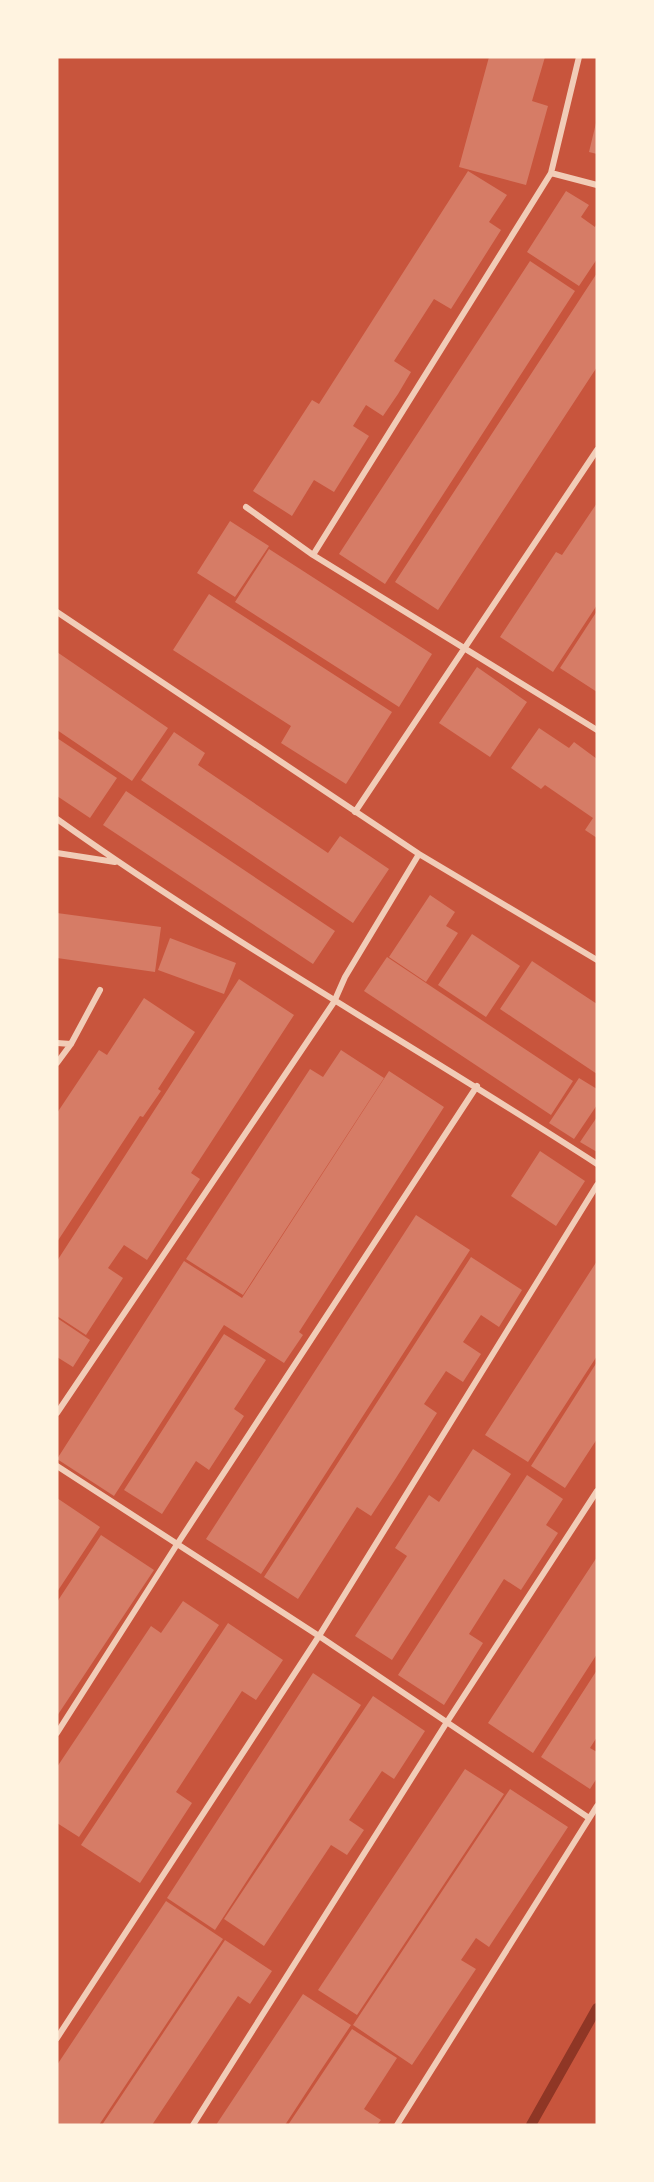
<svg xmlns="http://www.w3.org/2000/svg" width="654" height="2182" font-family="'Golos Text',sans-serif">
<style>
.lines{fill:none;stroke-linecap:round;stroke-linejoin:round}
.stream{stroke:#8f3625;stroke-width:10}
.building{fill:#d67c66}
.minor{stroke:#f1ccb7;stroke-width:6}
</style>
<rect width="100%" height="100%" fill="#c8553d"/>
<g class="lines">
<!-- stream -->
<path class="stream" d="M531 2125 597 2008"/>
</g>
<!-- building -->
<path class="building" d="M489 57H545L532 101 548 106 526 185 459 167Z
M596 123H597V154L589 152Z
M468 171 507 195 489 222 501 230 451 309 434 299 394 361 411 372 398 394 383 416 366 405 353 426 369 436 334 492 314 480 292 516 253 491 312 400 319 404Z
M566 191 589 205 581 217 595 227 597 223V259L579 286 527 252Z
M530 261 575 291 385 584 339 554Z
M597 273V367L438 610 395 582Z
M597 503V605L553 672 500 637 556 552 562 555Z
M230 521 269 546 235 597 197 573Z
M269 549 432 654 399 707 235 602Z
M209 594 392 712 346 784 281 743 291 726 173 650Z
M597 611V692L560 668Z
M57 652 168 728 132 781 57 730Z
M477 667 527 702 490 757 439 723Z
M539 728 569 748 574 742 597 759V838L585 830 593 818 545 785 541 789 511 768Z
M174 732 205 753 198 765 328 853 340 836 389 869 353 923 141 780Z
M57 738 117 778 90 818 57 796Z
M126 791 335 931 313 964 103 825Z
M430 895 455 912 446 926 458 933 426 982 389 957Z
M57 913 161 927 155 972 57 958Z
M472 934 520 966 486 1017 438 985Z
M170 938 236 963 224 994 158 970Z
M387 957 573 1081 551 1115 364 991Z
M532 961 597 1004V1074L500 1009Z
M239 979 294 1015 191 1173 200 1179 147 1260 124 1245 108 1268 123 1278 86 1335 57 1316V1261Z
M144 998 195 1032 158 1089 161 1091 143 1117 140 1116 57 1242V1113L99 1050 107 1055Z
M341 1050 384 1078 243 1295 186 1259 310 1069 323 1077Z
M389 1071 444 1107 299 1332 303 1335 284 1363 224 1325 114 1496 57 1459 184 1261 242 1298Z
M579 1078 597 1089V1105L574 1139 549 1123Z
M597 1117V1152L580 1142Z
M540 1151 585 1181 556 1226 511 1196Z
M416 1215 470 1250 261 1574 206 1539Z
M471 1257 522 1290 499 1327 481 1315 463 1342 481 1354 463 1382 446 1371 424 1404 437 1413 396 1478 371 1516 357 1507 298 1599 264 1577Z
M597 1261V1356L528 1462 485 1435Z
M57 1318 90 1340 73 1367 57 1357Z
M224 1334 266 1360 234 1409 244 1416 209 1470 196 1461 162 1514 124 1490Z
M597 1362V1439L565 1488 531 1466Z
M473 1449 511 1474 392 1660 355 1636 407 1556 395 1548 429 1495 439 1502Z
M527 1475 563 1499 546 1525 558 1533 521 1590 504 1579 469 1634 483 1643 444 1705 398 1675Z
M57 1498 100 1527 57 1592Z
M101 1535 154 1570 57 1716V1602Z
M597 1557V1654L533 1753 488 1723Z
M183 1601 219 1625 79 1837 57 1823V1767L151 1626 161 1633Z
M228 1623 283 1660 256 1700 242 1691 176 1792 192 1803 140 1883 81 1845Z
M597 1670V1737L590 1748 597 1752V1778L590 1789 541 1757Z
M313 1673 361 1705 215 1930 167 1898Z
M373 1696 425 1731 394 1779 382 1771 349 1820 364 1830 347 1855 331 1845 264 1946 224 1919Z
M465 1769 504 1794 357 2015 318 1990Z
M510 1789 568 1827 489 1947 476 1938 461 1960 476 1969 412 2065 353 2025Z
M166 1901 223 1939 99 2125H57V2065Z
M225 1940 272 1971 250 2004 238 1996 152 2125H102Z
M303 1994 351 2025 317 2076 285 2125H216Z
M352 2029 397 2058 364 2109 381 2120 377 2125H288Z"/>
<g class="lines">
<!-- minor -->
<path class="minor" d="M551 173 597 185
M246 507 313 555 597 730
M313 555 551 173 579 57
M57 612 419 854 597 960
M355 812 597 450
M57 819C231 943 418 1048 597 1164
M57 853 115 862
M57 1043 71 1044
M57 1063 71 1044 100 990
M57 1413 334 1002 345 977 419 854
M57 1466 319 1636 589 1818
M57 1733 176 1546 477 1086
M57 2038 319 1636 597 1185
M193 2125 447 1722 597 1491
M397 2125 597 1806"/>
</g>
<!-- border -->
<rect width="654" height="2182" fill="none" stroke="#fff3e0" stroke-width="117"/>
</svg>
